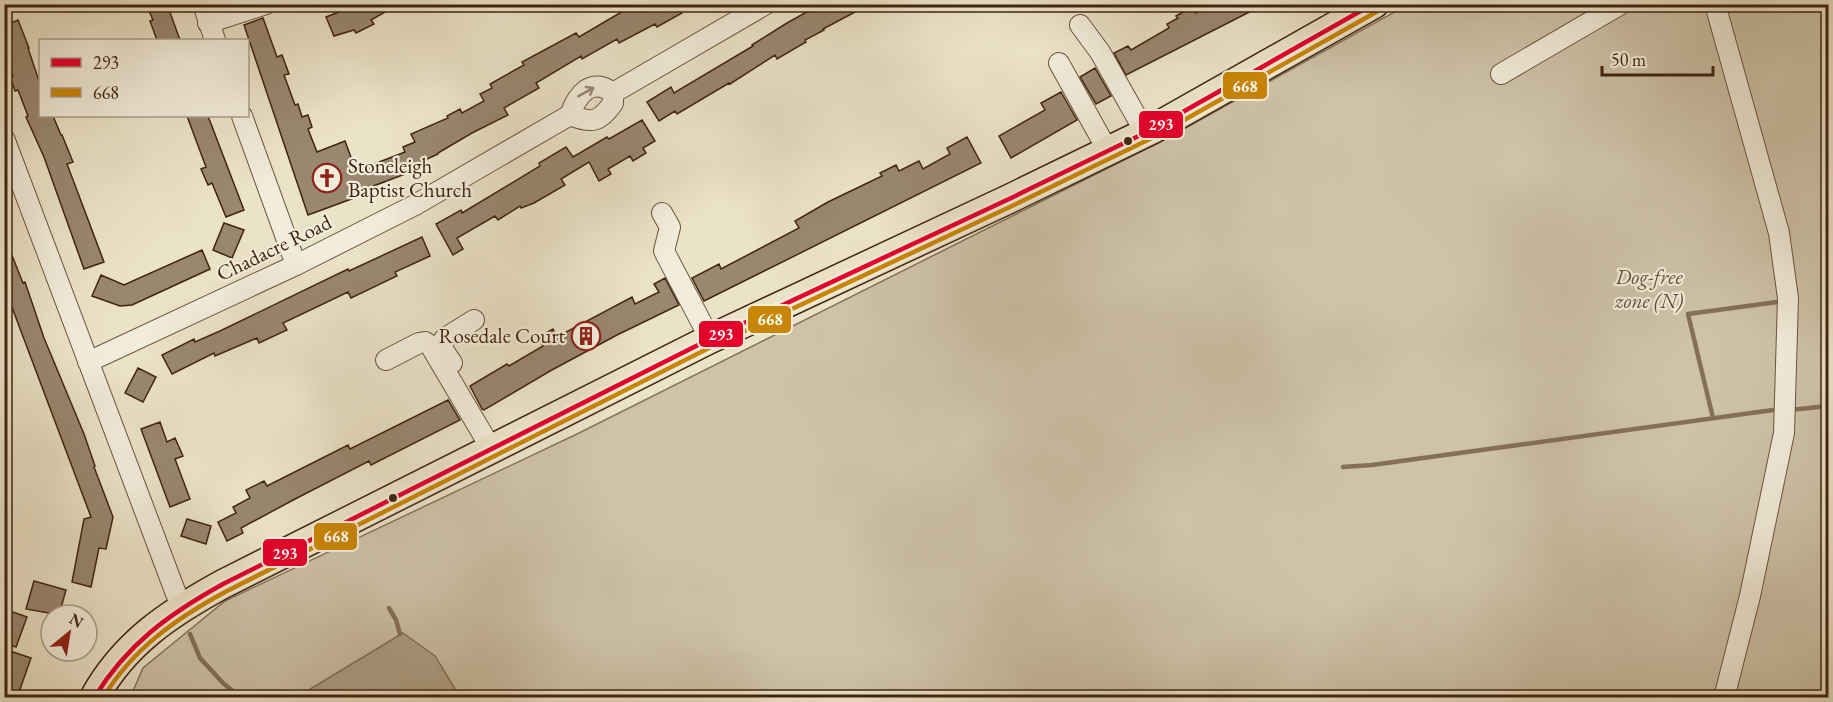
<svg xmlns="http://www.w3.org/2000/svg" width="1833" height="702" font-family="'EB Garamond',serif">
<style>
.green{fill:#cec3a9;stroke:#87745c;stroke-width:1.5}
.water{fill:#b1a289;stroke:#847059;stroke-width:1.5}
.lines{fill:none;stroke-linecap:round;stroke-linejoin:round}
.stream{stroke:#847059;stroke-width:4.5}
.building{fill:#998770;stroke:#402410;stroke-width:1.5}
.minor-casing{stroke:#6b543e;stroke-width:22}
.highway-casing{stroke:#402410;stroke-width:31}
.minor{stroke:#f2eddb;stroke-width:20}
.highway{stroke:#ebe3c8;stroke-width:28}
.bus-1-casing{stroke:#f2eddb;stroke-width:9}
.bus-2-casing{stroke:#f2eddb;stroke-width:9}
.bus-1{stroke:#e4002b;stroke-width:4.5}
.bus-2{stroke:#c98604;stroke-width:4.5}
.oneway{stroke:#998876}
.bus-dot{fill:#402410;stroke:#f2eddb;stroke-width:2}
.labels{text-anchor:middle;stroke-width:4.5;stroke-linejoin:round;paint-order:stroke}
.poi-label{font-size:21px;fill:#402410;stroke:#f2eddb;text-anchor:start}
.street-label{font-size:21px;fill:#402410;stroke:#f2eddb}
.park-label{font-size:21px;font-style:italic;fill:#644c36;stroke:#f2eddb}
.line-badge{stroke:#f2eddb;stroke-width:2}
.badge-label{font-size:16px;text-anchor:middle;font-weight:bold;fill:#fff}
</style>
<rect width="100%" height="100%" fill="#ebe3c8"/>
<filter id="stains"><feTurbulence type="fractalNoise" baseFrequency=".00333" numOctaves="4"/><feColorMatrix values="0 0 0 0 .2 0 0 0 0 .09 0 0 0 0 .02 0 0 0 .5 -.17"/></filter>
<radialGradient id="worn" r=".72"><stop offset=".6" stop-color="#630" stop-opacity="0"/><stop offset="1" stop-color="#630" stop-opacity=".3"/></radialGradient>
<!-- green -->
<path class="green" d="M1407 5H1828V697L130 698 143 668 225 601 577 434 1164 140Z"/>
<!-- water -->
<path class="water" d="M403 633 435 656 460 697H441L426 692 422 698 297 697Z"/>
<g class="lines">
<!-- stream -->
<path class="stream" d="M1790 410 1828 406
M1713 418 1688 314 1777 302
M1343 467 1372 465 1773 410
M389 608 396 620 400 634
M190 634 200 658 223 683 241 698"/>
</g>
<!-- building -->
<path class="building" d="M146 4H167L180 40H157L150 21 153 20Z
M341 4H399L371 20 374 24 356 33 354 30 334 36 326 17 344 10Z
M635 4H677L682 13 657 27 655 24 619 43 617 39 582 59 581 56 536 83 539 88 504 108 508 115 472 133 438 153V154L403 170 405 174 363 190 365 194 308 215 244 25 263 18 277 57 282 55 289 74 284 75 295 105 298 104 302 117 308 115 312 127 308 129 317 152 345 141 356 171 405 152 403 147 415 142 411 134 448 118 447 116 460 109 462 113 484 101 480 94 492 88 490 84 524 65 522 62 576 33 579 37Z
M827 4H870L823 29 824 30 805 40 806 42 777 59 775 55 730 84 729 83 677 114 675 111 659 121 647 102 671 87 674 93 753 46 752 45 787 23 812 9 814 12Z
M1211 4H1265L1126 75 1114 53 1128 46 1131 50 1169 28 1167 24 1178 18 1176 16 1192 7 1196 13Z
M18 20 29 48H28L40 84V116H53L61 135H62L73 162 67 164 104 262 84 269 44 157 26 117 28 116 18 90 15 91 10 77 13 76 4 51V26Z
M1095 68 1111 96 1096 104 1080 77Z
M1061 92 1077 120 1011 158 999 136 1045 110 1041 103Z
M187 116H208L244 210 226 217 212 183 208 185 201 169 206 167Z
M642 120 655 141 643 148 646 153 633 161 630 156 608 169 611 174 599 181 589 162 561 179 565 185 534 203 521 208 520 206 498 220 495 216 457 238 463 249 453 255 436 224 461 210 462 213 540 166 539 163 566 147 573 157 607 137 609 139Z
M967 137 981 163 704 301 692 278 719 264 721 269 799 228 795 221 828 202 882 176 880 173 896 165 899 171 919 161 923 169 950 154 947 148Z
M224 223 244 230 232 258 213 250Z
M422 237 430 256 395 272 397 276 351 298 348 292 283 323 287 330 259 343 257 338 215 356 214 353 172 374 162 355 194 339 195 342 220 331 348 269 349 271Z
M5 238 23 283 25 282 44 338 84 434 95 466 94 467 113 517 106 549 99 548 91 587 72 582 84 519 91 517 4 286Z
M202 250 210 269 132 305 120 306 92 296 101 275 124 285Z
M665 278 679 305 617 335 550 371 484 410 482 409 470 386 507 364 509 366 543 346 538 337 553 329 557 337 632 297 635 304 659 292 654 284Z
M138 368 156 377 143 402 125 393Z
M448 400 460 420 371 465 369 461 297 498 241 528 243 533 227 541 218 522 236 513 233 507 250 498 246 490 264 481 267 486 348 445 350 449Z
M160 422 167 442 175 438 183 456 175 459 190 499 170 507 141 429Z
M187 519 211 526 206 544 181 536Z
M34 581 66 590 59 615 26 609Z
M4 609 27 617 16 647 4 643Z
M4 649 31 658 19 692 4 687Z"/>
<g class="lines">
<!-- minor casing -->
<g class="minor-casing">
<path id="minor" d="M203 4 215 40
M1715 4 1779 233 1788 298 1784 433 1750 596 1724 698
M208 23 266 4
M1080 25 1100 52 1145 132
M1059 63 1108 151
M1501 74 1621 4
M613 93 766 4
M242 116 296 265
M4 138 181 607
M662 213 670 227 664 251 710 339
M386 360 419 343 425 342 430 345 492 450
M88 362 296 265 415 205 570 115C577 95 591 76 613 93V103C600 122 592 124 570 115
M452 363C447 355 438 346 445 338L474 320"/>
</g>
<!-- highway casing -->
<g class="highway-casing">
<path id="highway" d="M94 698C124 643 170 613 223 584L710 339 1009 199 1151 130 1374 4"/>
</g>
<!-- minor -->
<use href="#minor" class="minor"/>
<!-- highway -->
<use href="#highway" class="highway"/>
<!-- bus-1 casing -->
<g class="bus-1-casing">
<path id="bus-1" d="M94 698C127 644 169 614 223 584L710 339 1009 199 1151 130 1373 4"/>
</g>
<!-- bus-2 casing -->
<g class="bus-2-casing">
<path id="bus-2" d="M103 698C133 648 177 618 227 591L713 346 1012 206 1154 137 1378 11"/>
</g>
<!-- bus-1 -->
<use href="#bus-1" class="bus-1"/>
<!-- bus-2 -->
<use href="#bus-2" class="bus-2"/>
</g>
<!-- one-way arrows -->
<defs><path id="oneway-shaft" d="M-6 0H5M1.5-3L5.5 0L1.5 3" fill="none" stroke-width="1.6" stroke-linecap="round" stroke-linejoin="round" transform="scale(1.5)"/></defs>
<use class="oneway" href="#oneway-shaft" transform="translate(586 92) rotate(-29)"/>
<!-- icons -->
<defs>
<g id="church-ring" transform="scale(1.5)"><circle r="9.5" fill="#f2eddb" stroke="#8f2418" stroke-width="1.5"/><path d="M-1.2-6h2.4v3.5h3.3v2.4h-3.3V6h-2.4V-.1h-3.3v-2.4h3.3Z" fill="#8f2418"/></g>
<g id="building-ring" transform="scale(1.5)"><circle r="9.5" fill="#f2eddb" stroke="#8f2418" stroke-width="1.5"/><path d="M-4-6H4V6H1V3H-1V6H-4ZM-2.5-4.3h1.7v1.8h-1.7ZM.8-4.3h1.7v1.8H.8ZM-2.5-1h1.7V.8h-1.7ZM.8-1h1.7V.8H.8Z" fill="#8f2418"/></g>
</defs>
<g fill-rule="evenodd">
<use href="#church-ring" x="327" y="178"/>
<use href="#building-ring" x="586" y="336"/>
</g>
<!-- markers -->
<g class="bus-dot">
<circle cx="1128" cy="141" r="5"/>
<circle cx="393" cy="498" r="5"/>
</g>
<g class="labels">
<!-- poi labels -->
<g class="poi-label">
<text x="348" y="173">Stoneleigh<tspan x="348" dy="24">Baptist Church</tspan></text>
<text x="565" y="343" text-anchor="end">Rosedale Court</text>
</g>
<!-- street labels -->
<g class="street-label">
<text transform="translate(274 248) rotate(-26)" y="7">Chadacre Road</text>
</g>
<!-- park labels -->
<g class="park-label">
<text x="1649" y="284">Dog-free<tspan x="1649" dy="24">zone (N)</tspan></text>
</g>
</g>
<g class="line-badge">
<rect x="1222" y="71" width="46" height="29" rx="6" fill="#c98604"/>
<rect x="1138" y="110" width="46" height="29" rx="6" fill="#e4002b"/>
<rect x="747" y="305" width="45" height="29" rx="6" fill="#c98604"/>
<rect x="698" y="320" width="46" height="28" rx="6" fill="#e4002b"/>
<rect x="313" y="522" width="45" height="29" rx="6" fill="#c98604"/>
<rect x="262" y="538" width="46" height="29" rx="6" fill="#e4002b"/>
</g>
<g class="badge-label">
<text x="1245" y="92">668</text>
<text x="1161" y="130">293</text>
<text x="770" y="325">668</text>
<text x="721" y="340">293</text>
<text x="336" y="542">668</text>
<text x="285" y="559">293</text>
</g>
<!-- margin -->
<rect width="1833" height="702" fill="none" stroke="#ebe3c8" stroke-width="24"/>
<rect x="6" y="6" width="1821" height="690" fill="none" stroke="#402410" stroke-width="3"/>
<rect x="12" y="12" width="1809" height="678" fill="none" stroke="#402410" stroke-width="1.5"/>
<!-- legend -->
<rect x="39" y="39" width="210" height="78" fill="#f2eddb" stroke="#ab9d8a" stroke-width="1.5"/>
<rect x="51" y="58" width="30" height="9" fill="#e4002b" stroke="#ab9d8a" stroke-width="1.5"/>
<text x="93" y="69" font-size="18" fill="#402410">293</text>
<rect x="51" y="88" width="30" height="9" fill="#c98604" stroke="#ab9d8a" stroke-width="1.5"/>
<text x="93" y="99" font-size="18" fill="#402410">668</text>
<!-- north arrow -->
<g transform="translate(69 633) rotate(30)"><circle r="28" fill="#f2eddb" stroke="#ab9d8a" stroke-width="1.5"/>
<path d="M0-4.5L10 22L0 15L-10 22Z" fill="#8f2418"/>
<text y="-9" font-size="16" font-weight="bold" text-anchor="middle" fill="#402410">N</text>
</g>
<!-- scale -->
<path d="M1602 66v9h111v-9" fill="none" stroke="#402410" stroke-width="3"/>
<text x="1611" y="66" font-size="18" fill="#402410" stroke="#f2eddb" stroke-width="4.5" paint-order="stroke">50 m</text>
<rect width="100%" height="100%" filter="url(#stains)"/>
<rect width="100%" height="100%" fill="url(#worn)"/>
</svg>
